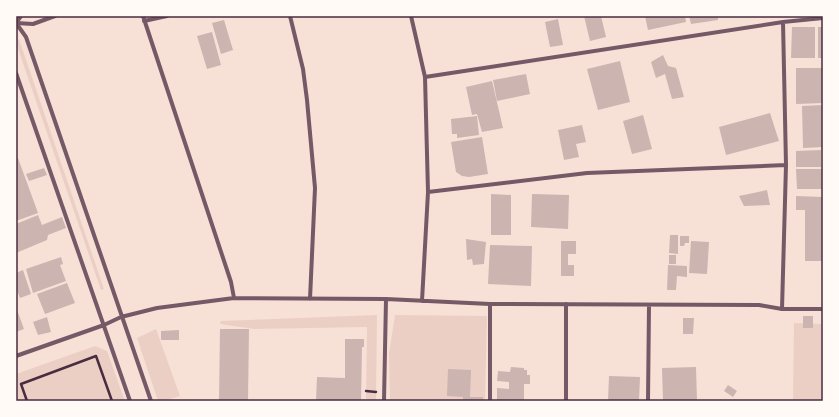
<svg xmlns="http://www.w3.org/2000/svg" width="839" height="417" font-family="'Archivo Narrow',sans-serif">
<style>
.green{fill:#ebcfc5}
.building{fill:#ccb4b1}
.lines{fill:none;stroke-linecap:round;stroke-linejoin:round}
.path{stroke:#4a2c40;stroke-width:2.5}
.minor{stroke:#755966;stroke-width:4}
.neatline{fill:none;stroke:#4a2c40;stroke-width:1.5}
</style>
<rect width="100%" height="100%" fill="#f7e1d7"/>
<!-- green -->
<path class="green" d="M19 39 104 289 101 290 16 43V41Z
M377 315 376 401H366L367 327 254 329 220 324 221 321Z
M395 315 487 316 485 401H390L389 353Z
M794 323 823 324V401H793Z
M156 329 180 396 163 401H158L137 338Z
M95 346 107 351 125 401H16V374Z"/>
<!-- building -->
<path class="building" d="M584 16H601L606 37 590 41Z
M645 16H685L686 22 648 30Z
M689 16H718V20L691 24Z
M558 19 563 45 550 47 545 22Z
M224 20 233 50 221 54 212 23Z
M792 27H815V58H791Z
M818 27H823V58H818Z
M212 32 221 65 207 69 197 36Z
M663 55 668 66 676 68 684 97 672 99 665 74 656 78 651 62Z
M620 61 630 102 598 110 587 69Z
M796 68H823V103L796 104Z
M526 74 530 94 497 101 493 80Z
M492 81 503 128 482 132 477 114 472 115 466 87Z
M823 105V147L803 148 802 106Z
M770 113 779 141 726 155 719 127Z
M643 115 652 149 632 154 623 121Z
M477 116 479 135 457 138V134H452L451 119Z
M582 125 586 142 576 144 579 157 564 160 558 130Z
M482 137 488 174 469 177 462 176 456 172 451 142Z
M821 150V167H796V151Z
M18 158 38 213 16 221V159Z
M44 168 47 175 29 181 26 174Z
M796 169H823V189H797Z
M767 190 770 205 744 206 739 196Z
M491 194 511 195V235H491Z
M532 194 569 195 568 229 531 227Z
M796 196 823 197V261H805V210H796Z
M38 215 42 225 62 217 66 228 48 235 47 240 16 253V224Z
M670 235H678V254L669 253Z
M680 236H689V243H685L684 246H680Z
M466 239 486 242 484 264 473 265 472 259 467 260Z
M561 241H576V254H568V265H574V276H561Z
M691 241 709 242 707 274 689 273Z
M490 245 532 246 531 286 488 284Z
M669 255H676V264H669Z
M61 257 63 264 60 265 66 281 33 293 26 269Z
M668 265 687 266V277L677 276 676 290H667Z
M23 270 31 294 20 298 16 288V273Z
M67 283 75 303 45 314 37 294Z
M16 307 24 329 16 332Z
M803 316H813V328H803Z
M47 317 51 332 38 335 33 322Z
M683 318H694L693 334H683Z
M220 329H249L248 401H219Z
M179 330V340H161V331Z
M345 339H364V347H362L361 401H316L317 377 345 378Z
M511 367 524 368V370H527V375H530V384H524V401H497V388L509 389V382L497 381 498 371 510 372Z
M696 367 697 401H663L662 368Z
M448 369 471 370 470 397H483V401H463V397L447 396Z
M609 376 640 377 639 401H608Z
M728 385 737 391 733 397 724 391Z"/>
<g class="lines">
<!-- path -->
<path class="path" d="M366 391 376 392
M27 401 21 384 96 356 112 401"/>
<!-- minor -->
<path class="minor" d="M55 16 33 24 16 23 26 37 151 401
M143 16 231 282 234 298
M290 16 303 69 307 100 315 188 310 299
M411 16 425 77 428 192 422 301
M144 21 167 16
M16 23 21 16
M16 73 130 401
M425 77 783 22 823 18
M428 192 587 173 786 165
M490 304V401
M566 304V401
M782 309 786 165 783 22
M16 356 104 325 121 317 157 308 234 298 386 299 490 304 759 305 782 309H823
M384 401 386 299
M648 401 649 305"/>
</g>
<!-- border -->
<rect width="839" height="417" fill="none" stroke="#fffaf5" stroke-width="34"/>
<rect x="17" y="17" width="805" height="383" class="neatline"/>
</svg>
